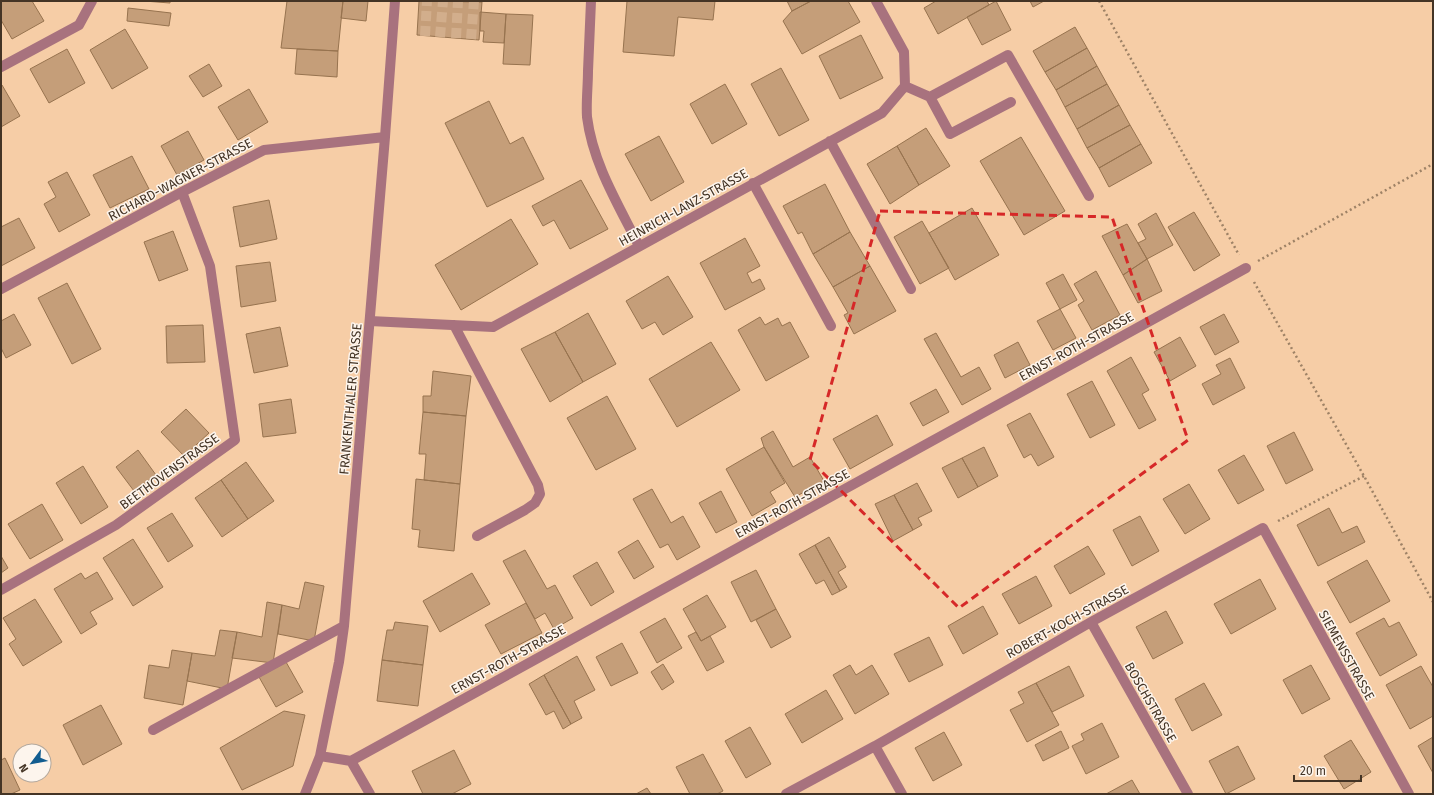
<svg xmlns="http://www.w3.org/2000/svg" width="1434" height="795" font-family="'Fira Sans',sans-serif">
<style>
.building{fill:#c59e79;stroke:#97734f}
.lines{fill:none;stroke-linecap:round;stroke-linejoin:round}
.minor-tunnel{stroke:#d2ae8c;stroke-width:10;stroke-dasharray:10 5;stroke-linecap:butt}
.path{stroke:#9e8266;stroke-width:2.5;stroke-dasharray:2 3;stroke-linecap:butt}
.minor{stroke:#a8727e;stroke-width:10}
.marked{fill:none;stroke:#d62828;stroke-width:3;stroke-dasharray:8 5;stroke-linejoin:round}
.labels{text-anchor:middle;stroke-width:3;stroke-linejoin:round;paint-order:stroke}
.street-label{font-size:13px;fill:#443425;stroke:#fdf5ed}
</style>
<rect width="100%" height="100%" fill="#f6cda6"/>
<!-- building -->
<path class="building" d="M1 1H32L44 21 12 39 1 20Z
M144 1H170V3Z
M287 1H343L338 51 281 48Z
M343 1H368L366 21 341 18Z
M419 1 482 2 479 40 417 35Z
M627 1H715L713 20 678 17 674 56 623 52Z
M787 1H811L792 11Z
M811 1H848L860 22 802 54 783 21 792 11Z
M936 1H987L989 5 938 34 924 8Z
M996 1 1011 30 982 45 967 17Z
M1030 1H1044L1033 7Z
M128 8 171 13 169 26 127 21Z
M480 12 506 14 504 43 483 42 484 31H480Z
M506 14 533 15 530 65 503 64Z
M1075 27 1087 48 1045 72 1033 51Z
M125 29 148 68 112 89 90 50Z
M861 35 883 78 840 99 819 56Z
M1087 48 1097 66 1056 90 1045 72Z
M67 49 85 83 49 103 30 69Z
M297 49 338 51 337 77 295 74Z
M209 64 222 86 203 97 189 76Z
M1097 66 1107 84 1065 107 1056 90Z
M781 68 809 120 779 136 751 84Z
M725 84 747 124 712 144 690 104Z
M1107 84 1119 105 1077 129 1065 107Z
M1 85H2L20 116 1 127Z
M249 89 268 122 238 140 218 107Z
M489 101 510 144 523 137 544 179 487 207 445 123Z
M1119 105 1130 125 1087 148 1077 129Z
M1130 125 1141 144 1099 168 1087 148Z
M926 128 950 166 919 185 897 146Z
M188 131 204 160 177 175 161 146Z
M659 136 684 182 651 201 625 154Z
M1021 137 1065 211 1024 235 980 161Z
M1141 144 1152 163 1109 187 1099 168Z
M897 146 919 185 890 204 867 164Z
M132 156 149 189 110 208 93 175Z
M67 172 90 215 59 232 44 204 56 197 48 182Z
M581 180 608 229 570 249 554 220 543 226 532 206Z
M825 184 850 232 813 254 802 232 798 234 783 206Z
M269 200 277 239 240 247 233 207Z
M972 208 999 255 955 280 929 233Z
M1194 212 1220 255 1194 271 1168 227Z
M1156 213 1173 245 1147 259 1138 243 1146 239 1138 224Z
M19 218 35 248 1 266V227Z
M511 219 538 264 461 310 435 265Z
M922 221 949 268 920 284 894 237Z
M1127 224 1147 259 1123 275 1102 236Z
M173 231 188 270 159 281 144 242Z
M850 232 870 266 833 287 813 254Z
M745 238 760 266 747 273 752 283 760 279 765 289 725 310 700 263Z
M1147 259 1162 291 1138 303 1123 275Z
M270 262 276 301 241 307 236 266Z
M870 266 896 311 854 334 844 315 848 313 833 287Z
M1096 271 1120 315 1092 330 1078 305 1084 301 1074 284Z
M1063 274 1077 300 1060 309 1046 283Z
M668 276 693 317 663 335 655 322 642 329 626 301Z
M67 283 101 349 72 364 38 298Z
M1060 309 1076 338 1053 350 1037 321Z
M588 313 616 364 583 382 555 332Z
M14 314 31 345 6 358 1 348V321Z
M1224 314 1239 342 1215 355 1200 327Z
M760 317 765 325 778 318 782 326 790 322 809 357 766 381 738 330Z
M203 325 205 362 167 363 166 326Z
M280 327 288 366 254 373 246 334Z
M555 332 583 382 550 402 521 349Z
M936 333 961 377 979 367 991 389 962 405 924 339Z
M1180 337 1196 366 1170 381 1154 352Z
M711 342 740 390 677 427 649 379Z
M1018 342 1030 365 1005 378 994 355Z
M1131 357 1149 390 1142 394 1156 420 1139 429 1107 371Z
M1230 358 1245 388 1213 405 1202 384 1221 374 1216 365Z
M433 371 471 376 466 416 423 412V396H431Z
M1092 381 1115 425 1090 438 1067 394Z
M936 389 949 412 923 426 910 403Z
M607 396 636 449 596 470 567 418Z
M291 399 296 433 263 437 259 404Z
M186 409 209 433 184 456 161 432Z
M423 412 466 416 460 484 424 480 426 454H419Z
M1030 413 1054 457 1038 466 1031 454 1024 458 1007 425Z
M877 415 893 445 850 469 833 439Z
M773 431 793 467 810 457 824 481 795 497 764 447 761 438Z
M1294 432 1313 470 1286 484 1267 446Z
M764 447 785 483 770 492 776 502 752 516 726 469Z
M984 447 998 476 978 487 962 458Z
M138 450 156 475 134 491 116 467Z
M1244 455 1264 490 1238 504 1218 470Z
M962 458 978 487 958 498 942 468Z
M246 462 274 501 248 519 221 480Z
M83 466 108 507 81 524 56 483Z
M416 479 460 484 454 551 418 547 420 530 412 529Z
M221 480 248 519 222 537 195 498Z
M917 483 932 511 918 518 922 525 913 530 894 495Z
M1189 484 1210 519 1185 534 1163 499Z
M652 489 671 523 683 516 700 547 677 560 668 544 660 548 633 499Z
M721 491 737 522 716 533 699 503Z
M894 495 913 530 893 541 875 504Z
M42 504 63 540 30 559 8 524Z
M1329 508 1342 533 1357 526 1365 542 1318 566 1297 525Z
M172 513 193 546 168 562 147 528Z
M1140 516 1159 551 1132 566 1113 530Z
M829 537 846 567 838 572 847 587 840 591 815 545Z
M133 539 163 587 133 606 103 558Z
M638 540 654 567 634 579 618 552Z
M815 545 840 591 832 595 824 580 816 584 799 554Z
M1088 546 1105 574 1070 594 1054 566Z
M525 550 547 589 555 585 573 618 554 629 545 613 535 619 503 561Z
M1 556 8 568 1 573Z
M1367 560 1390 601 1350 623 1327 582Z
M597 562 614 592 591 606 573 576Z
M756 570 776 609 751 622 731 582Z
M97 572 113 599 90 612 97 624 81 634 54 589 81 573 85 579Z
M472 573 490 604 440 632 423 601Z
M1036 576 1052 606 1019 624 1002 594Z
M1260 579 1276 609 1231 634 1214 604Z
M305 582 324 586 314 641 278 634 282 605 299 609Z
M707 595 726 627 701 641 683 609Z
M35 599 62 642 23 666 9 644 16 639 3 618Z
M267 602 282 605 273 663 232 658 237 632 262 637Z
M526 603 542 633 501 654 485 625Z
M983 606 998 634 963 654 948 626Z
M776 609 791 637 771 648 756 620Z
M1166 611 1183 643 1153 659 1136 627Z
M665 618 682 648 657 663 640 632Z
M1384 618 1389 627 1399 622 1417 655 1380 676 1356 633Z
M395 622 428 626 423 665 382 660 387 630H393Z
M220 630 237 632 227 689 187 681 192 653 215 656Z
M696 632 701 641 710 636 724 662 707 671 688 636Z
M929 637 943 665 909 682 894 654Z
M622 643 638 673 611 686 596 657Z
M172 650 192 653 183 705 144 698 149 665 169 668Z
M577 656 595 690 574 701 582 718 571 724 544 675Z
M382 660 423 665 418 706 377 701Z
M286 662 303 692 276 707 259 677Z
M663 664 674 682 662 690 651 672Z
M850 665 856 675 872 665 889 694 855 714 833 675Z
M1311 665 1330 699 1302 714 1283 680Z
M1069 666 1084 696 1052 712 1036 683Z
M1421 666 1433 687V716L1410 729 1386 685Z
M544 675 571 724 563 729 554 711 546 715 529 684Z
M1036 683 1059 725 1027 742 1010 710 1024 703 1018 692Z
M1204 683 1222 715 1192 731 1175 699Z
M826 690 843 719 802 743 785 714Z
M101 705 122 744 83 765 63 725Z
M284 711 305 715 293 766 242 790 220 748Z
M1102 723 1119 757 1086 774 1072 746 1084 740 1081 734Z
M750 727 771 764 746 778 725 741Z
M1061 731 1069 748 1043 761 1035 745Z
M944 732 962 765 933 781 915 748Z
M1433 737V773L1418 746Z
M1351 740 1371 772 1344 789 1324 756Z
M1238 746 1255 779 1226 794 1209 761Z
M454 750 471 784 452 794H423L412 771Z
M703 754 723 791 717 794H690L676 767Z
M5 758 20 790 11 794H1V760Z
M1132 780 1140 794H1106Z
M647 788 651 794H636Z"/>
<g class="lines">
<!-- minor-tunnel -->
<path class="minor-tunnel" d="M425 36 427 1
M440 37 443 1
M456 38 458 1
M471 39 474 1"/>
<!-- path -->
<path class="path" d="M1099 1 1239 255
M1258 261 1433 164
M1254 282 1364 476 1433 602
M1278 521 1364 476"/>
<!-- minor -->
<path class="minor" d="M591 1C590 24 589 48 588 71 588 86 586 102 587 117 593 164 618 204 639 246
M1 67 79 25 92 1
M905 86 930 97 950 134 1011 102
M930 97 1008 55 1089 196
M830 141 911 289
M753 183 831 326
M1 289 182 192 264 150 385 137
M370 321 493 327 882 113 905 86 904 52 876 1
M454 325 538 485 540 494 535 503 525 510 477 536
M1 590 116 525 235 440 210 266 182 192
M1091 622 1188 794
M153 730 344 626
M875 746 902 794
M320 756 351 761
M351 761 1246 268
M351 761 370 794
M305 794 320 756 339 662 344 626 385 137 395 1
M786 794 875 746 1091 622 1263 528 1409 794"/>
</g>
<!-- marked area -->
<path class="marked" d="M880 211 1112 217 1188 440 959 608 810 460Z"/>
<g class="labels">
<!-- street labels -->
<g class="street-label">
<text transform="translate(180 179) rotate(-28)" y="5">RICHARD-WAGNER-STRASSE</text>
<text transform="translate(683 207) rotate(-29)" y="5">HEINRICH-LANZ-STRASSE</text>
<text transform="translate(1076 346) rotate(-29)" y="5">ERNST-ROTH-STRASSE</text>
<text transform="translate(350 399) rotate(-85)" y="5">FRANKENTHALER STRASSE</text>
<text transform="translate(169 471) rotate(-36)" y="5">BEETHOVENSTRASSE</text>
<text transform="translate(792 503) rotate(-29)" y="5">ERNST-ROTH-STRASSE</text>
<text transform="translate(1067 621) rotate(-29)" y="5">ROBERT-KOCH-STRASSE</text>
<text transform="translate(1347 655) rotate(61)" y="5">SIEMENSSTRASSE</text>
<text transform="translate(508 659) rotate(-29)" y="5">ERNST-ROTH-STRASSE</text>
<text transform="translate(1151 702) rotate(60)" y="5">BOSCHSTRASSE</text>
</g>
</g>
<!-- border -->
<rect width="1434" height="795" fill="none" stroke="#443425" stroke-width="4"/>
<!-- north arrow -->
<g transform="translate(32 763) rotate(238)"><circle r="19" fill="#fdf5ed" stroke="#b3a89d"/>
<path d="M0-3L7 15L0 10L-7 15Z" fill="#125d90"/>
<text y="-6" font-size="11" font-weight="bold" text-anchor="middle" fill="#443425">N</text>
</g>
<!-- scale -->
<path d="M1294 775v6h67v-6" fill="none" stroke="#443425" stroke-width="2"/>
<text x="1300" y="775" font-size="12" fill="#443425" stroke="#fdf5ed" stroke-width="3" paint-order="stroke">20 m</text>
</svg>
